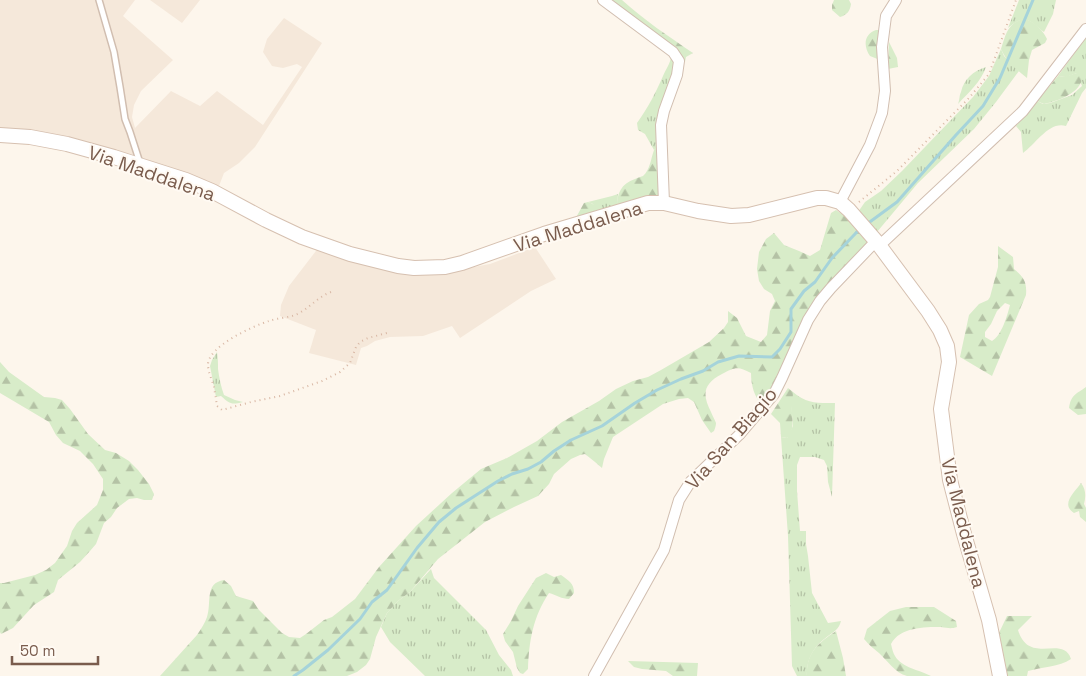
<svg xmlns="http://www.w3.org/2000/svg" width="1086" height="676" font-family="'Space Grotesk',sans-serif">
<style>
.residential{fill:#f5e8da}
.grass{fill:url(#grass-tufts)}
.forest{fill:url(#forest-firs);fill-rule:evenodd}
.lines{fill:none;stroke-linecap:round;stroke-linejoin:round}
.stream{stroke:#a5d3da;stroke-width:3}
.lane-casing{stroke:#d1beb0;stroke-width:8}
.street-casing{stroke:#d1beb0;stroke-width:12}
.secondary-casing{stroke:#d6c0b0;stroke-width:16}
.path{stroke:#d9b8a5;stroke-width:2;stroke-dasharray:1 4;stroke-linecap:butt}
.lane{stroke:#fff;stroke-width:5}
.street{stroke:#fff;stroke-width:10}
.secondary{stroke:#fff;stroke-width:14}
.labels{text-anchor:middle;stroke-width:4;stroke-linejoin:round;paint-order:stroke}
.street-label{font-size:19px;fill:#7a5c4d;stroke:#fffaf3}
</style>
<defs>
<pattern id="grass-tufts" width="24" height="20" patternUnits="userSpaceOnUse" patternTransform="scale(1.25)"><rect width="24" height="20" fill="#d8ecc9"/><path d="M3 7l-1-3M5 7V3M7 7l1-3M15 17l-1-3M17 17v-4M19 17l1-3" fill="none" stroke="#b4c2a5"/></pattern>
<pattern id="forest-firs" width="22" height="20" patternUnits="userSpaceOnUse" patternTransform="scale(1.25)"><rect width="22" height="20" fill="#d8ecc9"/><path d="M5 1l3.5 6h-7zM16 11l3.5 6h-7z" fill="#b4c2a5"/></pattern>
</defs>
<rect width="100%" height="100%" fill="#fdf6ec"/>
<!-- residential -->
<path class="residential" d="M0 0H135L123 16 173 60 141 91 134 105 132 117 135 128 171 91 200 106 217 91 263 125 302 67 297 64 283 68 272 66 263 52 267 39 284 18 322 43 255 147 239 163 224 173 219 186 131 154 50 135 0 133Z
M150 0H200L182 23Z
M319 247 451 271 490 264 535 247 556 279 531 291 460 338 452 326 423 336 390 337 375 341 367 346 361 348 356 365 309 353 316 330 280 316 281 305 289 286Z"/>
<!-- grass -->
<path class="grass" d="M1019 0H1056L1053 14 1044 32C1028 20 1026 13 1008 28Z
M1086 37V88L1082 93 1066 126C1049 121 1036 144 1023 153L1021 132 1016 126 1037 101 1043 104 1050 103 1072 95 1082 86 1077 73 1066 77 1058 76Z
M1001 49 1004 56 1019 71 996 102 974 129 918 183 877 232 858 212 865 202 881 191 902 171 973 97 989 76Z
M671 57 677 64 660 146 654 150 645 134 638 130 637 123C648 108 656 92 663 76 666 69 670 64 671 57Z
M986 67C981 82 968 93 958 104 960 99 959 96 961 92 964 79 973 71 986 67Z
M618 194 617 207 596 215 593 204 588 202 612 196Z
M217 352C218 358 218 363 218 369 219 377 221 387 224 395L235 400 243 402C231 405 230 404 221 396L216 397 210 366 212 360Z
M793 392C807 404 817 403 835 403L832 497 828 482 827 466 824 460 815 457H800L797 465V491L800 531H806V544L808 556 812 593 828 623 841 621C839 629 834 632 828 636 814 646 806 659 807 676H797L792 666 788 536 781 437 787 438 793 426 791 402Z
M431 569 434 578 486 630 499 655 511 670 513 676H425L390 642 381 627 387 613 398 601 410 592Z"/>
<!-- forest -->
<path class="forest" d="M606 0H622C644 20 668 36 693 53L686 57 685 62 680 53 671 44Z
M834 0H849L851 4C850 11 847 15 840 17L832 10V5Z
M1022 19C1032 19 1043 30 1047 39L1045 43 1032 50 1029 60 1027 78C1017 70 1006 61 1001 49 1006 34 1007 25 1022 19Z
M876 30H882L880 60 870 56C863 46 864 34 876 30Z
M889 42 897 58 898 67 888 69Z
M1082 72C1086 92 1058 101 1044 104L1037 101 1058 76C1068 78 1073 73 1082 72Z
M660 146 662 198 617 207C617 193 621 184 635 179 637 178 640 177 643 176 650 170 651 158 654 150Z
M588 202C594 204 598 207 597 213L573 223 584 203Z
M836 210C850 219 863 230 868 246L830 286 763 406C754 397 751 385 751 373 738 366 735 367 722 374 703 384 702 394 711 412 712 415 715 420 716 423 716 426 715 428 714 431L711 433 702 420 694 402 688 398 679 399 663 404 613 437 604 459 602 468 595 462 585 454 580 455 571 459 554 474 549 484 538 496 514 507 485 522 438 559 410 592 398 601 387 613 376 637 370 659 366 665 357 672 347 676H160L197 635C201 629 205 623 207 617 212 603 204 583 224 580L231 586 236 596 253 601 259 610 282 633 289 637 300 638 306 634 324 620 332 617 355 599 379 567 416 526 452 493 481 469 507 458 537 441 562 422 599 401 616 389 633 381 648 377 661 370 709 342 724 328 728 322V311L737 318 746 336 761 342 767 335 770 311 775 301 772 294 764 289 759 281 757 269 759 252 766 239 774 233 784 245 799 251 810 256 820 250 831 213Z
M998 246 1013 257 1014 269C1024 277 1027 282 1026 295L992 376 960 357 969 315 979 304 988 300 990 297 998 267ZM1005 303 1010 305C1007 316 1002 335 992 341L985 337V332L991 324 997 311Z
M0 362 9 372 44 397 55 398 62 400 70 409 88 434 105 450 116 453 129 461 138 470 149 484 154 494 152 500H144L137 498 129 499 117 508 111 517 104 523 96 544 90 551 80 562 58 580 54 592 34 605 13 628 1 634 0 632V583H4L35 575 46 570 55 563 67 546 72 531 77 523 97 505 103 490V479L93 464 80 451 63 443 56 435 49 422 0 393Z
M1086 387V414L1078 415 1069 408C1071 395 1076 394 1086 387Z
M788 388 793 392C793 397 792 401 792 405 791 417 796 429 787 438L781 437 780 423 771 414Z
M1081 483C1086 489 1086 497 1084 504L1086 508V522L1080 517 1079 511 1074 513C1060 504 1075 492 1081 483Z
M546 573 554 577 561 575C569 581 574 583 574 593L569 599C562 599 556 595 549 593 533 617 529 641 528 669L523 674 520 673 517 668 513 652 505 641 503 634 511 621 518 606 536 578Z
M906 607H934L956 621 957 627C951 629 948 628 941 627 924 627 900 627 891 644 892 648 893 653 895 656 902 668 920 670 931 676 924 676 914 676 907 676 895 673 887 660 879 653 873 648 869 645 864 639L867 629 890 611Z
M1007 616H1032L1018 630C1029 666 1063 634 1071 659 1059 667 1042 667 1028 671L1027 676H1006L998 635Z
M836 631 843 658 846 676H807C806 653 818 643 836 631Z
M628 661 698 663 697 676H673L666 671 642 669 634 667Z"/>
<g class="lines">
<!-- stream -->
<path class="stream" d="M867 224 897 202 956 135 983 106 1000 78 1033 0
M294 676 303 670 328 650 360 619 372 602 387 590 417 548 439 522 456 508 498 481 512 474 528 469 541 462 554 451 571 440 602 426 635 403 657 390 681 379 703 371 718 362 739 356 772 357 780 349 791 332V309L804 291 815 282 832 258 855 234 860 229"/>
<!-- lane casing -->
<g class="lane-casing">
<path id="lane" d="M99 0 114 52 120 87 125 119 130 132 140 163"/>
</g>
<!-- street casing -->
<g class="street-casing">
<path id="street" d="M603 0 673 52 679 61 677 75 664 111 661 125 664 203
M840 202 870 145 882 113 885 91 882 47 886 16 896 0
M879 246 1023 111 1086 29
M594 676 664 550 679 500 691 481 739 435 774 394 782 378 808 320 820 301 831 288 876 241"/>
</g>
<!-- secondary casing -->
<g class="secondary-casing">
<path id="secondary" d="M0 135 30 137 67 144 114 157 186 180 212 191 266 220 302 237 350 254 398 266 414 268 445 267 462 263 544 234 648 203H664L698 211 731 216 749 215 817 198H826L840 202 849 210 876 241 928 311 940 330 947 346 949 362 941 409 950 480 964 534 989 620 1000 676"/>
</g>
<!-- path -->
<path class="path" d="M859 202 897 171 969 98 989 74 1016 0
M331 292C317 297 308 310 295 315 287 318 277 318 269 321 253 326 209 346 208 364 208 372 212 380 214 387 215 393 216 399 217 406L222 410 251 402 280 396 322 381 340 372 350 363 356 347 360 342 368 338 387 333"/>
<!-- lane -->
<use href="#lane" class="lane"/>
<!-- street -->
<use href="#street" class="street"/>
<!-- secondary -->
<use href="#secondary" class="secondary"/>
</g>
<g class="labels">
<!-- street labels -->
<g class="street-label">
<text transform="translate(152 173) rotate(19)" y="7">Via Maddalena</text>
<text transform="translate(578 226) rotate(-17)" y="7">Via Maddalena</text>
<text transform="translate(731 438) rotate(-49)" y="7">Via San Biagio</text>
<text transform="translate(964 523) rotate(76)" y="7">Via Maddalena</text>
</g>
</g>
<!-- scale -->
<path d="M12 656v8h86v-8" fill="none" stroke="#7a5c4d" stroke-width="2.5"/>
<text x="20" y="656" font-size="15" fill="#7a5c4d" stroke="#fffaf3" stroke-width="4" paint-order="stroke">50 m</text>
</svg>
